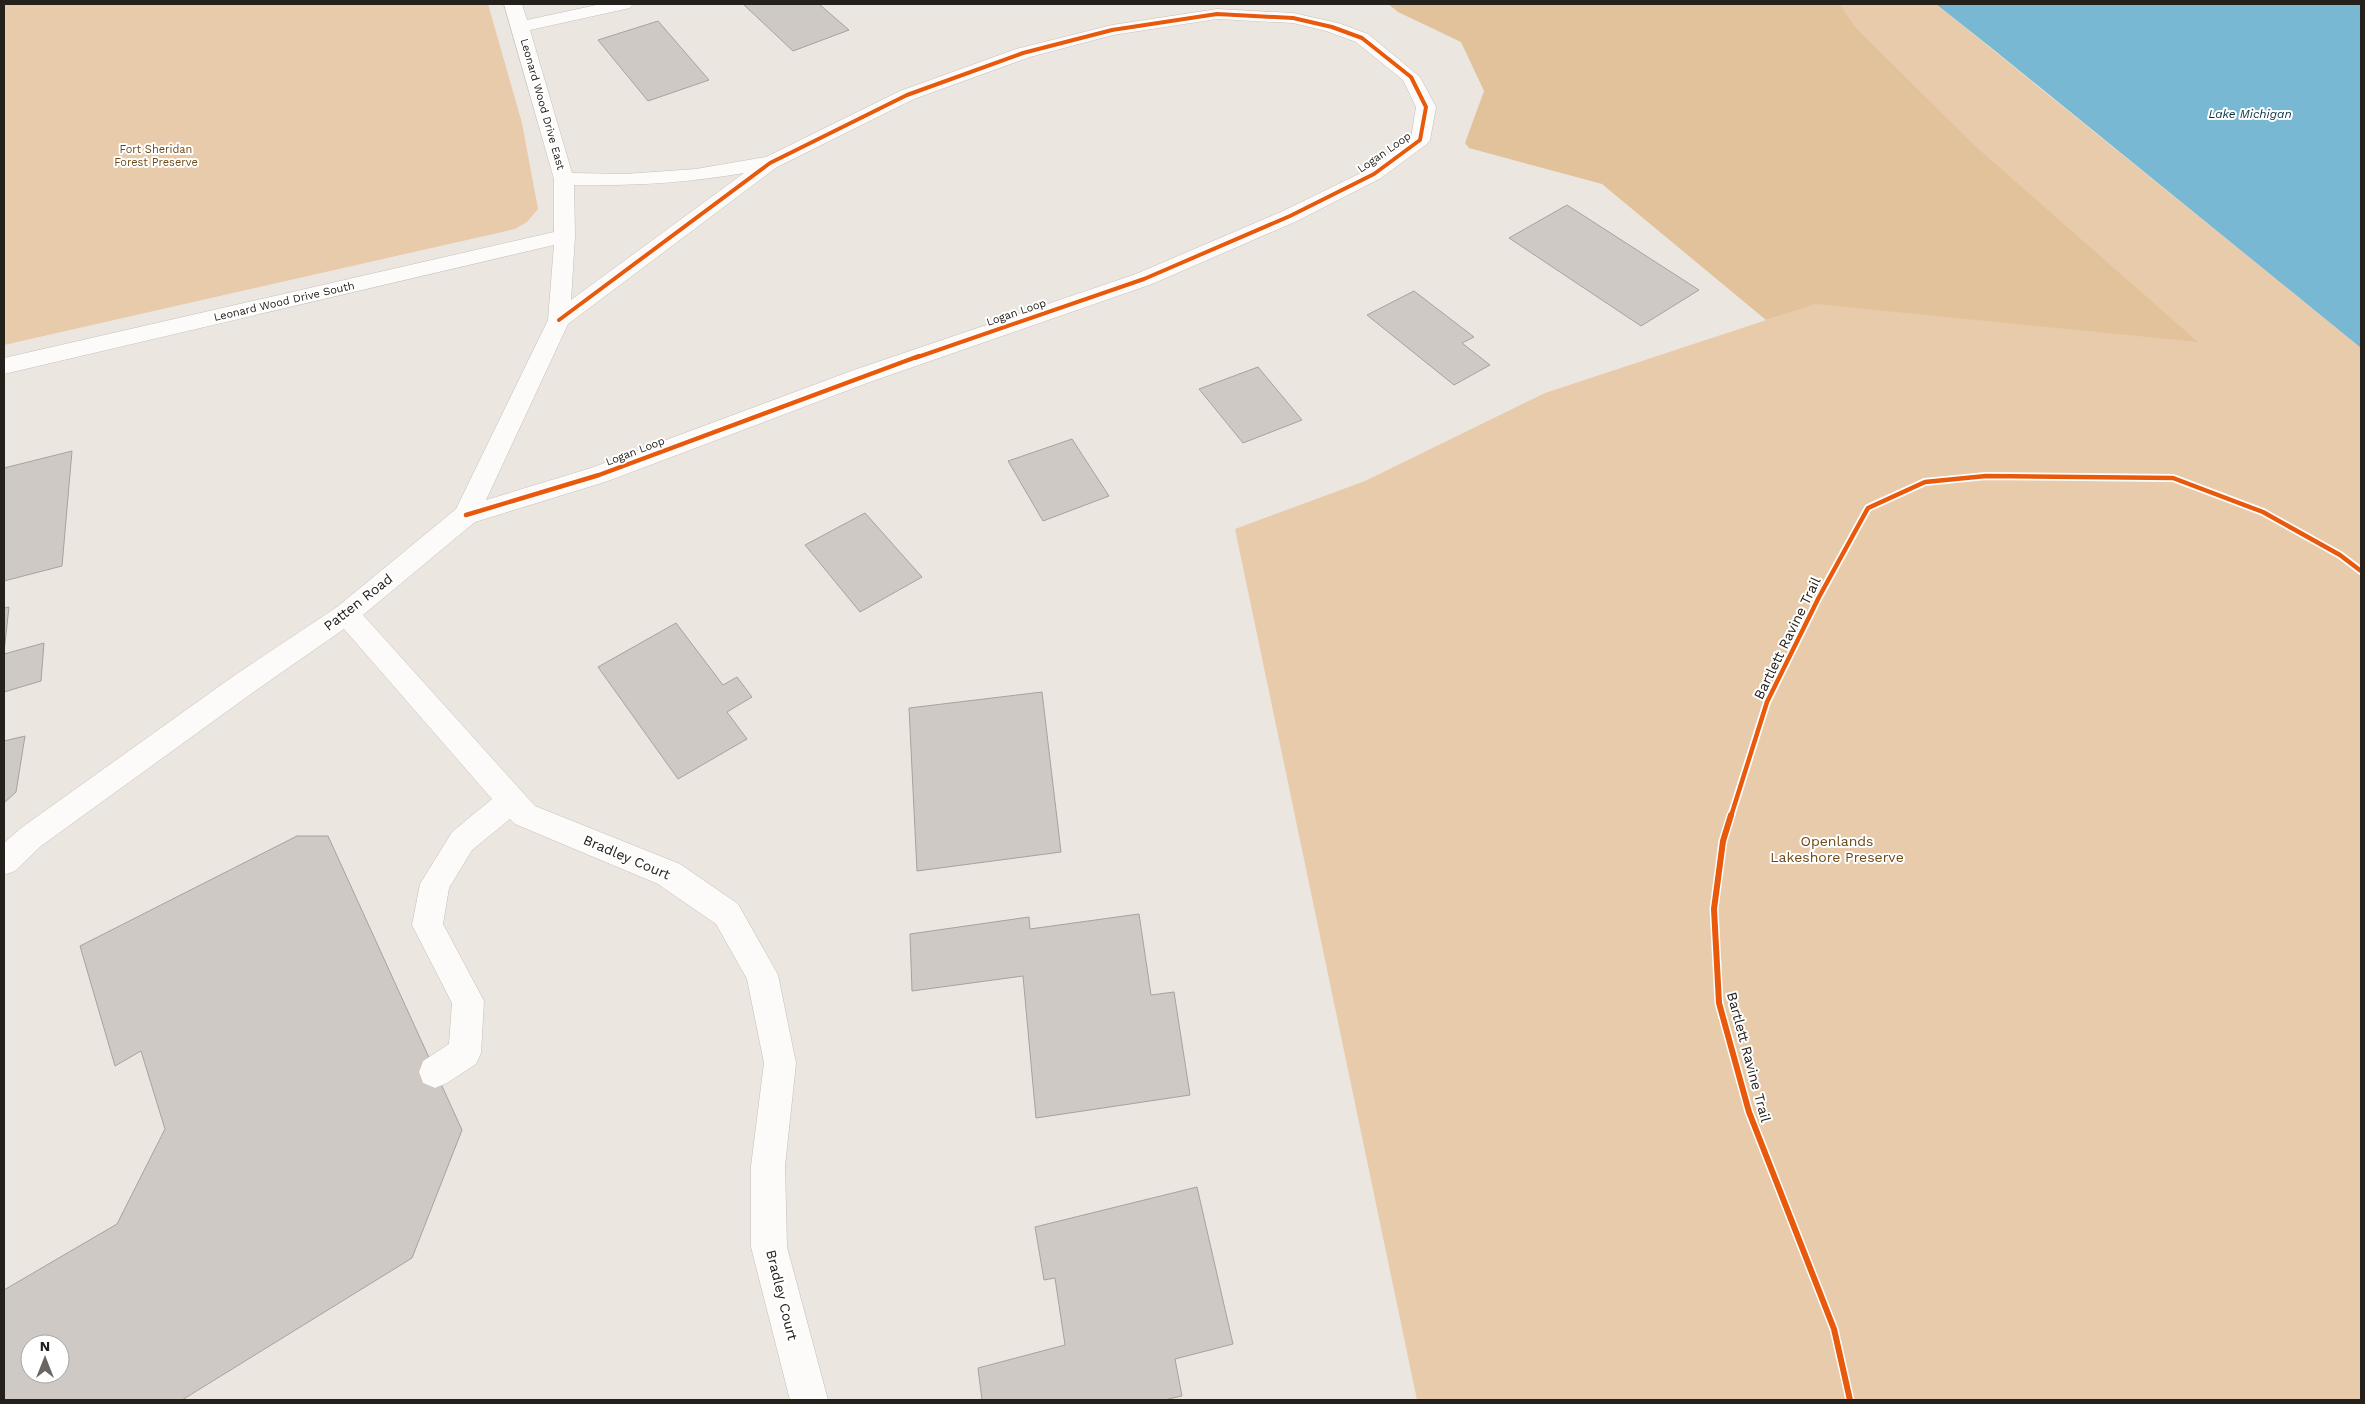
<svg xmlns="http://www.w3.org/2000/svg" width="2365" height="1404" font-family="'Work Sans',sans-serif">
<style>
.green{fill:#e8cbaa}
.forest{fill:#e2c29b}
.water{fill:#79b8d3}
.building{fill:#cec9c4;stroke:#a6a29d;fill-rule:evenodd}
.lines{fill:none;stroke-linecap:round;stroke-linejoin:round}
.minor-casing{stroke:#c3bfba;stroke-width:1}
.minor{fill:#fcfbfa;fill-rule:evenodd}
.cycleway-far2-casing{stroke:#fff;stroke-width:6}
.cycleway-far1-casing{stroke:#fff;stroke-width:8}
.cycleway-casing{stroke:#fff;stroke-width:9}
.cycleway-far2{stroke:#e8590c;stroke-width:4}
.cycleway-far1{stroke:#e8590c;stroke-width:4.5}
.cycleway{stroke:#e8590c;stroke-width:6}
.labels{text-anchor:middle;stroke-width:4;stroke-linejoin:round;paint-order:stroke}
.far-street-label{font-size:11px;fill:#24211d;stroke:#fff}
.far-park-label{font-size:11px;fill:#6d4917;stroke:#fff}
.far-water-label{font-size:12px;font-style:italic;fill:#063142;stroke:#fff}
.street-label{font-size:14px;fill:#24211d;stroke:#fff}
.park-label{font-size:14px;fill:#6d4917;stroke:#fff}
</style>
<rect width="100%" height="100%" fill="#ece6e0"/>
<!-- green -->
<path class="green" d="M4 4H488L522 123 538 209 527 222 515 229 4 345Z
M1565 4H1936L2361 348V1400H1417L1235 529 1365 481 1545 393 1815 304Z"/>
<!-- forest -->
<path class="forest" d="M1388 4H1839L1856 28 1975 146 2198 342 1816 304 1766 320 1602 184 1469 148 1465 143 1484 91 1461 42 1398 12Z"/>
<!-- water -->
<path class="water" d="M1936 4H2361V348L1994 50Z"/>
<!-- building -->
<path class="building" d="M743 4H819L849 30 793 51Z
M658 21 709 80 648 101 598 40Z
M1567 205 1699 290 1641 326 1509 238Z
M1414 291 1474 337 1462 343 1490 365 1454 385 1367 315Z
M1258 367 1302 420 1243 443 1199 389Z
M1072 439 1109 496 1043 521 1008 461Z
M72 451 62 566 4 581V468Z
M865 513 922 577 860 612 805 545Z
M9 607 4 652V608Z
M676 623 723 685 737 677 752 697 727 712 747 739 678 779 598 667Z
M44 643 41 681 4 692V654Z
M1042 692 1061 852 917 871 909 708Z
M25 736 16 792 4 803V741Z
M297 836H328L462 1130 412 1258 182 1400H4V1290L117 1224 165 1129 141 1051 115 1066 80 946ZM30 1344H60V1374H30Z
M1139 914 1151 995 1174 992 1190 1095 1036 1118 1023 976 912 991 910 934 1029 917 1030 929Z
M1197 1187 1233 1344 1175 1359 1182 1396 1164 1400H982L978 1368 1065 1345 1055 1278 1044 1280 1035 1227Z"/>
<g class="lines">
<!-- minor casing -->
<g class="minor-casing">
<path id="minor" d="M504 4H522L527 20 601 4H633L630 8 530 30 572 173 625 174 696 169 766 157 900 91 1016 49 1112 25 1217 9 1293 13 1338 23 1368 34 1420 77 1436 107 1430 140 1427 144 1381 178 1297 221 1152 284 867 383 608 481 475 522 363 615 535 806 680 864 738 904 778 975 796 1063 785 1166 787 1247 828 1400H790L751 1247V1166L764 1063 747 979 716 924 658 884 515 824 510 819 472 850 449 888 443 924 484 1001 481 1053 476 1064 447 1083 435 1088 423 1083 419 1072 423 1061 449 1044 452 1003 412 925 420 884 452 832 492 799 344 629 255 691 41 846 15 871 4 875V843L21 828 235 675 337 607 456 509 548 320 554 245 4 374V358L554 232V179ZM1217 19 1293 23 1326 31 1356 42 1403 80 1416 107 1411 138 1367 170 1283 211 1136 274 851 371 591 468 486 500 568 324 777 167 914 99 1030 57 1113 35ZM744 173 571 300 575 236 574 185C632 186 687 183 744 173Z"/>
</g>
<!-- minor -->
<use href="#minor" class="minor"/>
<!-- cycleway-far2 casing -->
<g class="cycleway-far2-casing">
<path id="cycleway-far2" d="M559 320 770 163 907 95 1023 53 1112 30 1217 14 1293 18 1332 27 1362 38 1411 77 1426 107 1420 140 1374 174 1290 216 1144 279 915 358"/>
</g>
<!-- cycleway-far1 casing -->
<g class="cycleway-far1-casing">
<path id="cycleway-far1" d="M466 515 599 475 919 356
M1731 816 1767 702 1819 597 1868 508 1925 482 1986 476 2173 478 2263 512 2340 555 2361 571"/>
</g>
<!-- cycleway casing -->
<g class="cycleway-casing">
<path id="cycleway" d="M1731 815 1723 841 1714 909 1719 1003 1749 1112 1834 1329 1850 1400"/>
</g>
<!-- cycleway-far2 -->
<use href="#cycleway-far2" class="cycleway-far2"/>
<!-- cycleway-far1 -->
<use href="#cycleway-far1" class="cycleway-far1"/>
<!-- cycleway -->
<use href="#cycleway" class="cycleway"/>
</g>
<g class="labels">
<!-- far-street labels -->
<g class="far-street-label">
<text transform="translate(543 104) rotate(74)" y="4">Leonard Wood Drive East</text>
<text transform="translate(1384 152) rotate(-35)" y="4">Logan Loop</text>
<text transform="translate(284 301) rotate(-13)" y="4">Leonard Wood Drive South</text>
<text transform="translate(1016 312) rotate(-19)" y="4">Logan Loop</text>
<text transform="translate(635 451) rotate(-21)" y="4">Logan Loop</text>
</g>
<!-- far-park labels -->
<g class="far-park-label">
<text x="156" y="153">Fort Sheridan<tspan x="156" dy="13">Forest Preserve</tspan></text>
</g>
<!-- far-water labels -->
<g class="far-water-label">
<text x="2250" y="118">Lake Michigan</text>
</g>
<!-- street labels -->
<g class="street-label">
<text transform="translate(358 602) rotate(-38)" y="5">Patten Road</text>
<text transform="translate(1787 638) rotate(-64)" y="5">Bartlett Ravine Trail</text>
<text transform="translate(627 857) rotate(23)" y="5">Bradley Court</text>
<text transform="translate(1749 1057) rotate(75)" y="5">Bartlett Ravine Trail</text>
<text transform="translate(782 1295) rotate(76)" y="5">Bradley Court</text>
</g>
<!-- park labels -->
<g class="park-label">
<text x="1837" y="846">Openlands<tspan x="1837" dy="16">Lakeshore Preserve</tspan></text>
</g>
</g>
<!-- border -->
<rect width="2365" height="1404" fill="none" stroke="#24211d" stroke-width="10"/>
<!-- north arrow -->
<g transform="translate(45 1359)"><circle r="24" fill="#ffffff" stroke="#a7a6a5"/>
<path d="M0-4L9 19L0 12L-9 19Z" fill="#6a6661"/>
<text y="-8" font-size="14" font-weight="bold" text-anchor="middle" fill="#24211d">N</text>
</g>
</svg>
